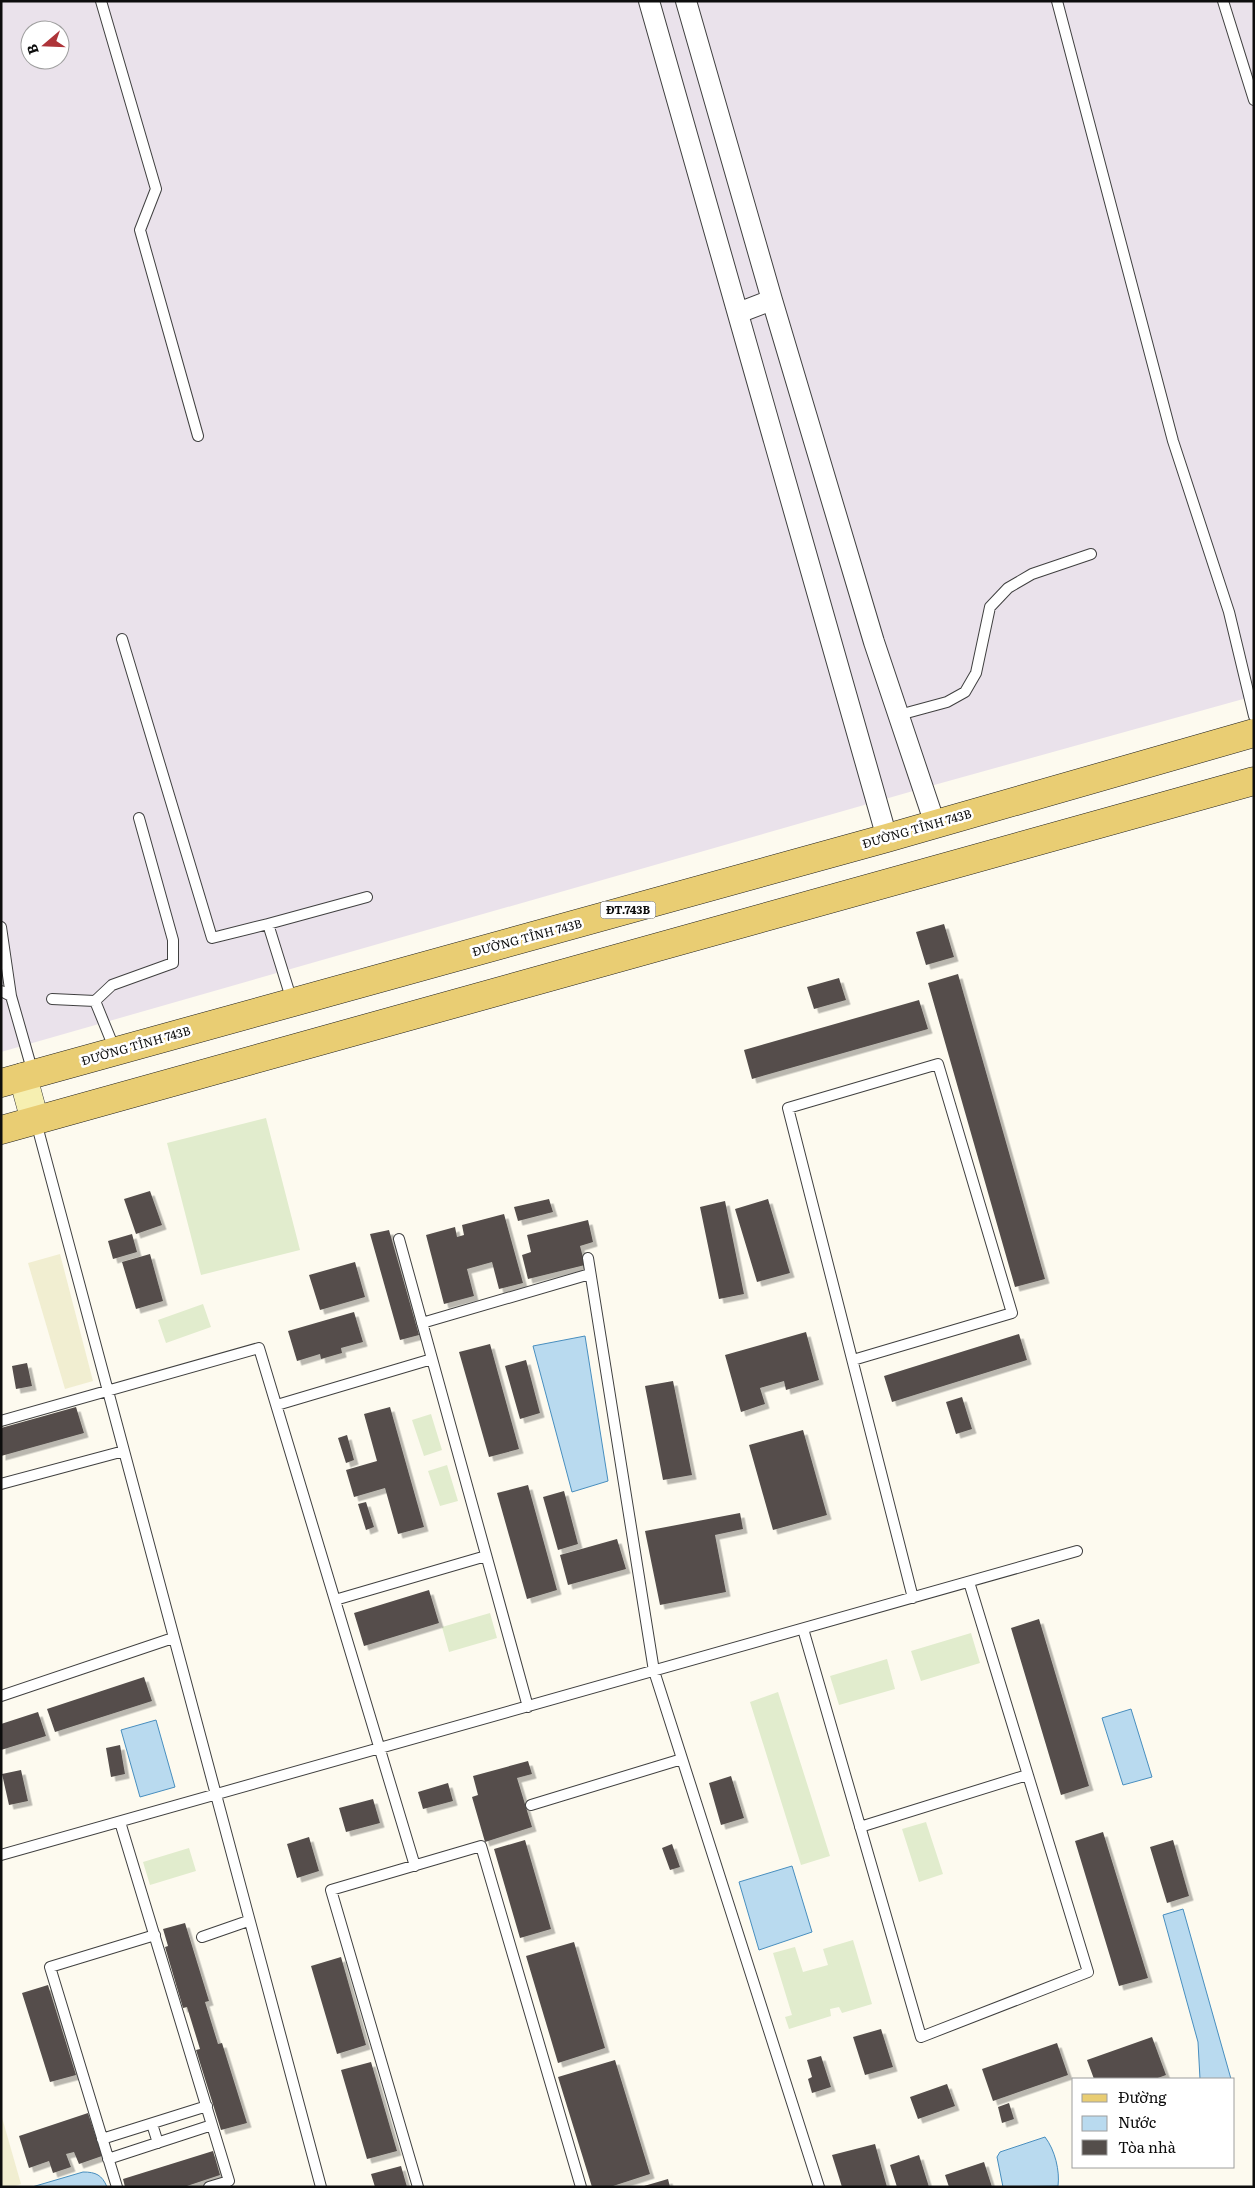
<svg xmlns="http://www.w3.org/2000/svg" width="1255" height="2188" font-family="Literata,serif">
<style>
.industrial{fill:#eae2eb;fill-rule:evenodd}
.farmland{fill:#f1eed1}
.pitch{fill:#e1eccd}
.water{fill:#b9daef;stroke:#488ebe}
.building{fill:#544e4b;filter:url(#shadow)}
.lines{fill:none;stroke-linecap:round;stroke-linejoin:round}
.lane-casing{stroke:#404040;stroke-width:12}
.street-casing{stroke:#404040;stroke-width:22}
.secondary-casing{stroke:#2f2f2f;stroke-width:29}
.primary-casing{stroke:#1e1e1e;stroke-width:29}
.lane{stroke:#fff;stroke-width:10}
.street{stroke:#fff;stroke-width:20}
.secondary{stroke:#f6efb1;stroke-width:28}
.primary{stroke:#e9cd73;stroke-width:28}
.labels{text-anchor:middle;stroke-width:5;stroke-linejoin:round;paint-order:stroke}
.shield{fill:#fff;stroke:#565656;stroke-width:1}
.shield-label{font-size:11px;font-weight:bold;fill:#0d0d0d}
.street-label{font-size:12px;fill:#0d0d0d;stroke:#fff}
</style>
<defs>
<filter id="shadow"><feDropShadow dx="4.5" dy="4.5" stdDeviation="0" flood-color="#0004"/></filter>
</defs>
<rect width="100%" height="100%" fill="#fdfaef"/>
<!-- industrial -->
<path class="industrial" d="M1 1H1254V696L927 787 1 1052ZM30 30H60V60H30Z"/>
<!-- farmland -->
<path class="farmland" d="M60 1254 93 1381 65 1389 28 1263Z
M1 2114 21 2184 12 2187H1Z"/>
<!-- pitch -->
<path class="pitch" d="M266 1118 300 1250 201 1275 167 1143Z
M203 1304 211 1327 166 1343 158 1320Z
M431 1414 442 1450 424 1456 412 1420Z
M447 1465 458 1501 440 1506 428 1471Z
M490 1613 497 1638 449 1652 442 1627Z
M971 1633 980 1663 921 1681 911 1651Z
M887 1659 895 1689 839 1705 830 1676Z
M778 1692 830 1856 801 1865 750 1702Z
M926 1822 943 1874 919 1882 902 1829Z
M189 1848 196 1871 150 1885 143 1862Z
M853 1940 872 2004 842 2013 839 2007 830 2009 831 2016 789 2029 785 2017 792 2015 773 1953 795 1947 803 1972 828 1965 823 1949Z"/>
<!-- water -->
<path class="water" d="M585 1336 608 1481 572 1492 533 1346Z
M1131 1709 1152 1777 1123 1785 1102 1718Z
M156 1720 175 1787 140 1797 121 1730Z
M792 1866 812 1932 759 1950 739 1882Z
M1183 1909 1231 2079H1200L1198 2042 1163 1915Z
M1045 2137C1055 2150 1060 2171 1058 2186L1003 2187 997 2157 1000 2152Z
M83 2172C96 2172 102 2175 107 2187H32Z"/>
<!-- building -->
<path class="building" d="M944 924 954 957 926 965 916 932Z
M958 974 1045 1279 1015 1287 928 983Z
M839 978 846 1000 814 1009 807 987Z
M919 1000 928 1029 752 1079 744 1050Z
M150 1191 162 1225 136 1234 124 1199Z
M549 1199 553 1212 518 1221 514 1207Z
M768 1199 790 1273 757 1282 735 1209Z
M725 1201 744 1294 719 1299 700 1207Z
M504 1214 523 1283 499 1289 492 1262 467 1269 474 1296 444 1304 426 1235 455 1227 457 1237 464 1235 462 1225Z
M588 1220 593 1242 580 1246 585 1265 528 1279 522 1255 531 1252 527 1235Z
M389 1230 419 1335 400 1340 370 1234Z
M132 1234 137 1252 113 1259 108 1241Z
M150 1254 163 1301 136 1309 122 1262Z
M355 1262 365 1297 320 1310 309 1275Z
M354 1312 363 1342 341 1348 342 1353 321 1359 320 1354 297 1361 288 1331Z
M806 1332 819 1380 786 1390 784 1381 760 1388 765 1404 741 1412 725 1355Z
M1019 1334 1027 1360 892 1402 884 1376Z
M490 1344 519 1449 489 1457 459 1352Z
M526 1360 540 1413 520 1419 505 1366Z
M27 1363 32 1386 16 1389 12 1366Z
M673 1381 692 1475 663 1480 645 1386Z
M962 1397 972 1429 956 1434 946 1402Z
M76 1407 84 1433 1 1456V1428Z
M390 1407 424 1527 398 1534 385 1488 354 1497 346 1470 377 1461 364 1414Z
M803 1430 827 1515 773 1530 749 1445Z
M347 1435 354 1460 346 1463 338 1438Z
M528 1485 557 1590 527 1599 497 1493Z
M564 1491 578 1544 558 1550 543 1497Z
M366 1502 374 1527 366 1530 358 1504Z
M740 1513 743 1529 715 1535 726 1592 660 1605 645 1531Z
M617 1539 626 1569 568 1585 560 1555Z
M429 1590 439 1623 364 1646 354 1613Z
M1039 1619 1089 1786 1061 1795 1011 1628Z
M144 1677 152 1701 55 1732 47 1709Z
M38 1712 46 1736 1 1750V1724Z
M120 1745 125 1774 111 1777 106 1748Z
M528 1761 532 1774 517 1778 532 1827 485 1842 472 1797 478 1795 473 1776Z
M21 1770 28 1801 9 1805 2 1774Z
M731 1776 744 1818 721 1825 709 1783Z
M448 1783 453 1801 423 1809 418 1792Z
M373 1799 380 1823 346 1832 339 1808Z
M1103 1832 1148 1978 1119 1986 1075 1841Z
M309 1837 319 1871 297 1878 287 1844Z
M525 1840 551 1929 520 1938 494 1849Z
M1173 1840 1189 1896 1167 1903 1150 1847Z
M672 1844 680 1867 670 1870 662 1848Z
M185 1923 209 2001 205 2002 218 2044 222 2043 247 2123 221 2130 196 2050 200 2049 187 2007 183 2008 165 1947 168 1946 163 1929Z
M574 1942 605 2048 558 2063 526 1956Z
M341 1957 366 2045 337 2054 311 1966Z
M48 1985 76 2075 50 2082 22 1993Z
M881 2029 893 2067 865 2075 853 2037Z
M1152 2037 1166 2075 1155 2079H1094L1087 2060Z
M1057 2043 1068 2075 993 2101 982 2069Z
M821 2056 831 2087 812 2093 808 2079 812 2077 807 2060Z
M615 2060 650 2174 610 2187H592L558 2077Z
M371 2062 397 2151 367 2159 341 2070Z
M947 2084 955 2106 918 2119 910 2097Z
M1009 2103 1014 2119 1002 2123 998 2107Z
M88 2113 102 2156 79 2164 74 2152 66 2154 71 2167 53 2173 49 2161 29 2168 19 2136Z
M875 2144 887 2187H842L832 2155Z
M213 2151 220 2175 184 2187H125L123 2179Z
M919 2155 929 2187H897L890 2165Z
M984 2162 992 2187H949L945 2175Z
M401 2166 407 2187H375L371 2174Z
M668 2179 670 2187H644V2186Z"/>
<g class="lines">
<!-- lane casing -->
<g class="lane-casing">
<path id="lane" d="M101 1 156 189 140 230 198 436
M1057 1 1173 441 1229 612 1254 716
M1223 1 1254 100
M122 639 212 938 268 924 292 1001
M899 715 947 702 965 692 976 673 990 607 1008 588 1032 574 1091 554
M268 924 367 897
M1 927 11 996
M1 991 11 996 33 1073
M52 999 95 1001
M115 1050 95 1001 112 985 173 963V940L139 818
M36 1122 321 2187
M399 1239 528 1707
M588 1258 654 1671 819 2187
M422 1323 590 1274
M853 1360 1012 1313 938 1064 788 1108 913 1598
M277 1405 432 1359
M1 1421 259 1348 415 1866
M1 1484 124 1451
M335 1600 486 1556
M803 1629 921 2037 1088 1972 969 1582
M1 1696 173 1638
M531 1805 682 1759
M120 1822 229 2181 209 2187
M860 1827 1027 1775
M1 1855 1077 1551
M202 1937 248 1921
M152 2124 158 2143
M102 2139 207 2106
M108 2159 212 2125
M117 2187 50 1967 155 1935
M418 2187 331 1890 481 1846 581 2187"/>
</g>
<!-- street casing -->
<g class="street-casing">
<path id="street" d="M649 1 887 838
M686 1 772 300 874 642 935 824
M738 313 772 300"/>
</g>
<!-- secondary casing -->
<g class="secondary-casing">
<path id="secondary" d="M23 1077 35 1121"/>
</g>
<!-- primary casing -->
<g class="primary-casing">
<path id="primary" d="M1 1083 887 838 1254 733
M1 1130 1254 781"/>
</g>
<!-- lane -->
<use href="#lane" class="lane"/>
<!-- street -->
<use href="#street" class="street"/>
<!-- secondary -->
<use href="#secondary" class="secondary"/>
<!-- primary -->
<use href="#primary" class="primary"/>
</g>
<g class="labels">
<!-- shield labels -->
<rect class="shield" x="600.5" y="901.5" width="55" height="17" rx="4"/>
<g class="shield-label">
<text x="628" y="914">ĐT.743B</text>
</g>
<!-- street labels -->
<g class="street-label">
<text transform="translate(917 829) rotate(-16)" y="4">ĐƯỜNG TỈNH 743B</text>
<text transform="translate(527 938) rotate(-15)" y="4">ĐƯỜNG TỈNH 743B</text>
<text transform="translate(136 1046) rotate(-16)" y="4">ĐƯỜNG TỈNH 743B</text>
</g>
</g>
<!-- border -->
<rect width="1255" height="2188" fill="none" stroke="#0d0d0d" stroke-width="5"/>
<!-- legend -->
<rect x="1072" y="2078" width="162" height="90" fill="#ffffff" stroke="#9e9e9e"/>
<rect x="1082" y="2094" width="25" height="8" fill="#e9cd73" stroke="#9e9e9e"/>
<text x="1118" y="2103" font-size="15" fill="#0d0d0d">Đường</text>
<rect x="1082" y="2116" width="25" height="15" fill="#b9daef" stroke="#9e9e9e"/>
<text x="1118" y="2128" font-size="15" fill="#0d0d0d">Nước</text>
<rect x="1082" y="2140" width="25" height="15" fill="#544e4b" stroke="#9e9e9e"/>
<text x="1118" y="2153" font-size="15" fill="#0d0d0d">Tòa nhà</text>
<!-- north arrow -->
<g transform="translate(45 45) rotate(251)"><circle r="24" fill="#ffffff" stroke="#9e9e9e"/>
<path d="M0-4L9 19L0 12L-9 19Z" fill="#ae3439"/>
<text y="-8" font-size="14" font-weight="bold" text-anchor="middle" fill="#0d0d0d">B</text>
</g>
</svg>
